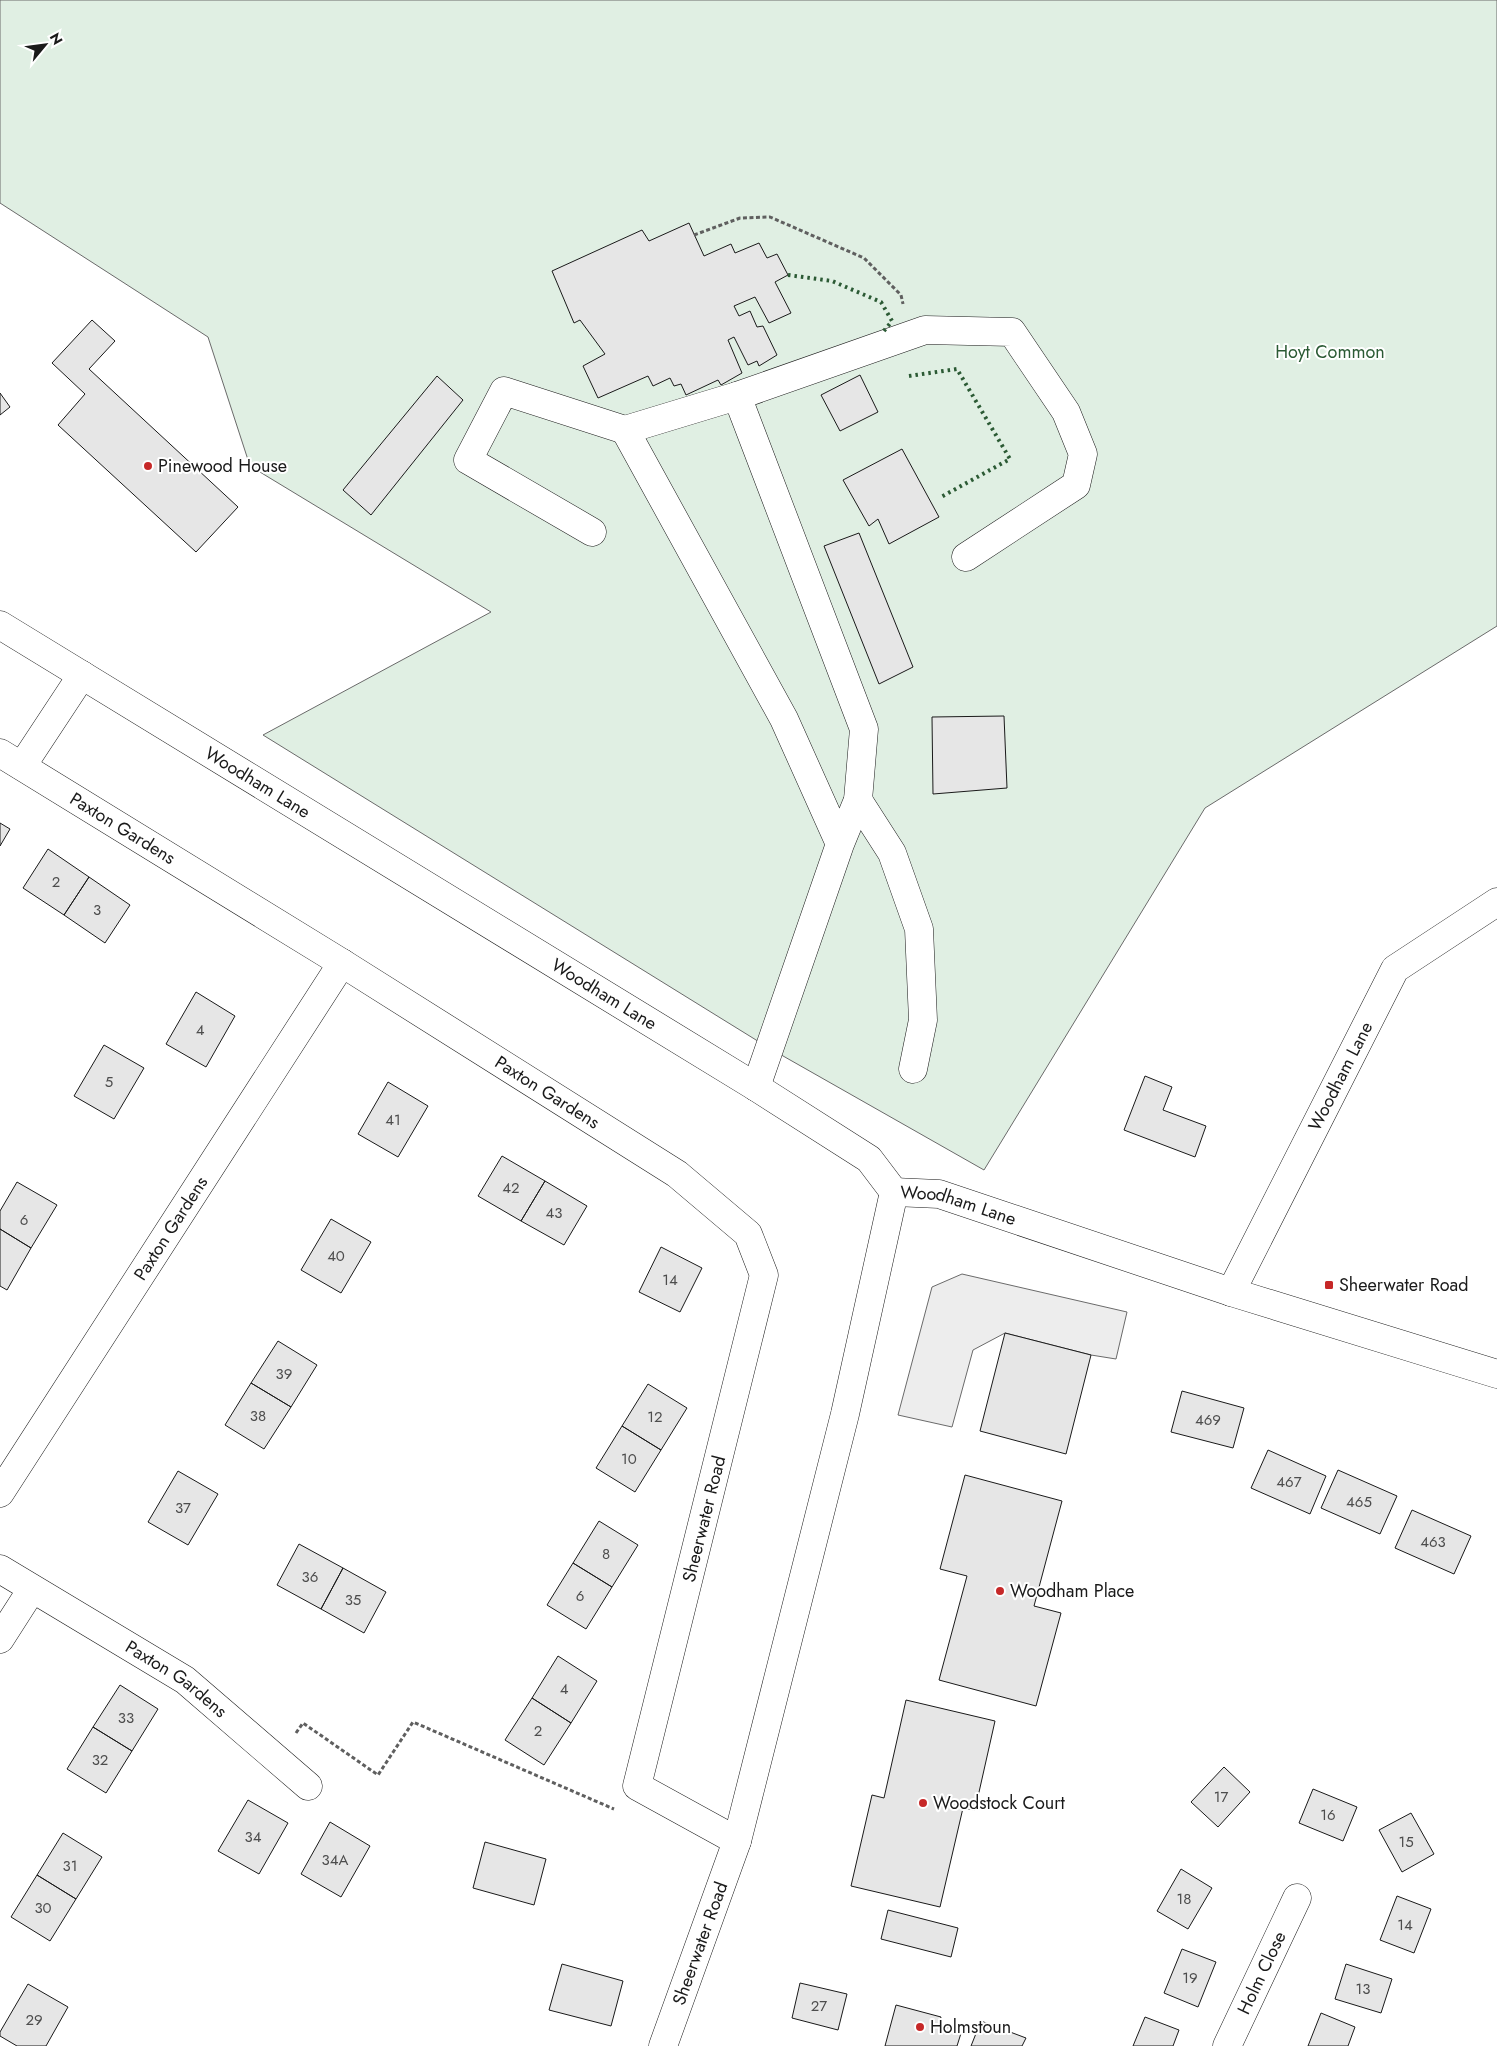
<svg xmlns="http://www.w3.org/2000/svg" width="1497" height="2046" font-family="Jost,sans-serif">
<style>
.green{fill:#e0efe3;stroke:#6a6a6a}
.parking{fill:#ededed;stroke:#6a6a6a}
.building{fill:#e6e6e6;stroke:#1a1a1a}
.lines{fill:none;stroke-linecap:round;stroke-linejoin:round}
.minor-casing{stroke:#1a1a1a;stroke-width:29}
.major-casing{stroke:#1a1a1a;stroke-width:29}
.path{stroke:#5f5f5f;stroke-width:3;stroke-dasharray:4 2.5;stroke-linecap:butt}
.minor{stroke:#fff;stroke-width:28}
.major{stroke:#fff;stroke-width:28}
.hedge{stroke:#2b5a34;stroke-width:4;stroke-dasharray:2.5 4;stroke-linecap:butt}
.poi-dot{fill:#c62828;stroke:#fff;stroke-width:2}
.labels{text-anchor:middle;stroke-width:4;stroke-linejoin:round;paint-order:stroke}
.number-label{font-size:15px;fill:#4d4d4d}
.park-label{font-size:18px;fill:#2b5a34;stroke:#fff}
.poi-label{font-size:18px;fill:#1a1a1a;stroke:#fff;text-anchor:start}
.street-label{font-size:18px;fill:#1a1a1a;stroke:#fff}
</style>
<rect width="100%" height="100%" fill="#fff"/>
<!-- green -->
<path class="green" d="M0 0H1497V626L1205 808 984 1170 769 1048 263 735 491 612 250 466 208 337 0 203Z"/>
<!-- parking -->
<path class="parking" d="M962 1274 1127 1312 1116 1359 1091 1355 1005 1333 973 1350 952 1427 898 1415 932 1287Z"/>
<!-- building -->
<path class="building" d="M689 223 704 256 731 244 735 253 759 243 767 258 777 254 788 275 775 282 791 313 769 323 755 297 734 306 739 316 750 311 757 327 763 326 777 355 759 366 757 361 748 365 734 337 728 340 742 373 721 385 718 380 686 395 681 384 674 386 670 378 653 386 648 376 598 398 583 366 605 354 580 320 574 323 552 271 642 230 649 241Z
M92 320 115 341 89 369 238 507 196 552 58 425 85 394 52 363Z
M860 375 878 412 840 431 821 395Z
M437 376 463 400 371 515 343 490Z
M0 393 10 407 0 415Z
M902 449 939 517 889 544 878 519 869 526 843 480Z
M859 533 913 667 879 684 824 546Z
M1004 716 1007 788 933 794 932 717Z
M0 823 10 829 0 846Z
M48 849 89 877 64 915 23 888Z
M89 877 130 905 105 943 64 915Z
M196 992 235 1016 206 1067 166 1044Z
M104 1045 144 1068 114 1119 74 1096Z
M1145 1076 1172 1087 1163 1110 1206 1126 1195 1157 1124 1130Z
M388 1082 428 1106 398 1157 358 1134Z
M502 1156 545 1181 521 1221 478 1196Z
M545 1181 587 1206 564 1245 521 1221Z
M17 1182 57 1205 31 1248 0 1229V1211Z
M331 1219 371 1242 341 1293 301 1270Z
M0 1229 31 1248 7 1290 0 1286Z
M661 1247 702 1268 680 1312 639 1292Z
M1005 1333 1091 1355 1066 1454 980 1431Z
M278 1341 317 1365 291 1407 251 1383Z
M251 1383 291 1407 264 1449 225 1425Z
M648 1384 687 1408 661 1450 622 1426Z
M1182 1391 1244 1408 1233 1448 1171 1432Z
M622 1426 661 1450 635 1492 596 1468Z
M1268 1450 1326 1476 1310 1514 1251 1488Z
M1338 1470 1397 1496 1380 1534 1321 1508Z
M178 1471 218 1494 188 1545 148 1522Z
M965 1475 1062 1501 1034 1606 1061 1613 1036 1706 939 1680 967 1576 940 1569Z
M1412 1510 1471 1536 1454 1574 1395 1548Z
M599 1521 638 1545 612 1587 573 1563Z
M299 1544 343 1568 321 1609 277 1585Z
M573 1563 612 1587 586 1629 547 1605Z
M343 1568 386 1592 364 1633 321 1609Z
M558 1656 597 1681 571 1723 532 1698Z
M120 1685 158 1709 132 1751 93 1727Z
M532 1698 571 1723 544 1765 505 1740Z
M906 1700 995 1721 975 1810 963 1808 940 1907 851 1886 872 1795 884 1798Z
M93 1727 132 1751 106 1793 67 1769Z
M1224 1767 1250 1792 1218 1827 1191 1802Z
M1313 1789 1357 1807 1343 1841 1299 1823Z
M248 1800 288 1823 259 1874 218 1851Z
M1411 1813 1434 1854 1402 1872 1379 1830Z
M330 1822 370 1846 341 1897 301 1874Z
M63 1833 102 1857 76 1899 37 1875Z
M485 1842 546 1859 534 1905 473 1888Z
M1181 1869 1212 1888 1188 1929 1157 1911Z
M37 1875 76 1899 50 1941 11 1917Z
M1397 1896 1431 1909 1414 1953 1380 1940Z
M888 1910 958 1928 951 1957 881 1939Z
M1182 1949 1216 1962 1198 2007 1164 1993Z
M562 1964 623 1981 611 2026 549 2010Z
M1346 1964 1392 1979 1381 2013 1335 1999Z
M800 1983 847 1994 838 2030 792 2018Z
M28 1984 68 2007 46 2046H17L0 2036V2032Z
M896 2005 941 2017 939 2025 962 2030 957 2046H885Z
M1321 2013 1355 2027 1348 2046H1308Z
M1145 2017 1179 2030 1173 2046H1133Z
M981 2021 1026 2038 1022 2046H971Z"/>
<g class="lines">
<!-- minor casing -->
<g class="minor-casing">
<g id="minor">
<path d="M737 396 925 330 1012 332 1066 412 1083 454 1076 485 966 557"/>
<path d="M592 532 468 460 504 391 625 430"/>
<path id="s1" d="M0 753 342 963 677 1174 748 1234 764 1275 637 1786 737 1841"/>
<path d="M22 766 82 675"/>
<path d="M858 800 892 853 919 929 923 1020 913 1069"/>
<path d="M756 1087 840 844 784 719 625 430 737 396 864 729 858 800 840 844"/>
<path id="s2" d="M1231 1292 1395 969 1497 902"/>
<path id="s3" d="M0 1493 342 963"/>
<path id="s4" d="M0 1569 185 1680 308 1786"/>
<path d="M0 1639 32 1589"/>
<path id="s5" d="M1227 2046 1297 1898"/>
</g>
</g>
<!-- major casing -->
<g class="major-casing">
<g id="major">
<path id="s6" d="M0 625 756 1087 869 1159 894 1192"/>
<path id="s7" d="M894 1192 939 1194 1231 1292 1497 1374"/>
<path id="s8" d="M663 2046 737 1841 845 1414 894 1192"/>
</g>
</g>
<!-- path -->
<path class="path" d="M694 235 740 218 770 217 864 258 901 295 903 304
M296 1733 303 1723 378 1775 413 1722 614 1809"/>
<!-- minor -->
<use href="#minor" class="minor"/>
<!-- major -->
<use href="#major" class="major"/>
<!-- hedge -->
<path class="hedge" d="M788 275 832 281 881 302 892 321 883 332
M909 376 957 369 1010 459 941 497"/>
</g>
<!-- markers -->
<g class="poi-dot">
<circle cx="148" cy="466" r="5"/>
<rect x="1324" y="1280" width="10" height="10" rx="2.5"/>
<circle cx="1000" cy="1591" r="5"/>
<circle cx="923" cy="1803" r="5"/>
<circle cx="920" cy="2027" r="5"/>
</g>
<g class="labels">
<!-- number labels -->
<g class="number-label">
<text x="56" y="887">2</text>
<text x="97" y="915">3</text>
<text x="200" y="1035">4</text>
<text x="109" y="1087">5</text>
<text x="393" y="1125">41</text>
<text x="511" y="1193">42</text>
<text x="554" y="1218">43</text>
<text x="24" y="1225">6</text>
<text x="336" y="1261">40</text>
<text x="670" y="1285">14</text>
<text x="284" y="1379">39</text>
<text x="258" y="1421">38</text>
<text x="655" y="1422">12</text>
<text x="1208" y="1425">469</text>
<text x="629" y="1464">10</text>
<text x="1289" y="1487">467</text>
<text x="1359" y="1507">465</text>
<text x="183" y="1513">37</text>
<text x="1433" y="1547">463</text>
<text x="606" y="1559">8</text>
<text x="310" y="1582">36</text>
<text x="580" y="1601">6</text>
<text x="353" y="1605">35</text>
<text x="564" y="1694">4</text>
<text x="126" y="1723">33</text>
<text x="538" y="1736">2</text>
<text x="100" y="1765">32</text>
<text x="1221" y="1802">17</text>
<text x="1328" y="1820">16</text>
<text x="253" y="1842">34</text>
<text x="1406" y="1847">15</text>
<text x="335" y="1865">34A</text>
<text x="70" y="1871">31</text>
<text x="1184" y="1904">18</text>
<text x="43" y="1913">30</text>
<text x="1405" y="1930">14</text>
<text x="1190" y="1983">19</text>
<text x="1363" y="1994">13</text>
<text x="819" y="2011">27</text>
<text x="34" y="2025">29</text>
</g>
<!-- park labels -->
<g class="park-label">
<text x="1330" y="358">Hoyt Common</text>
</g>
<!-- poi labels -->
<g class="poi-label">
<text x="158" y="472">Pinewood House</text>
<text x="1339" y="1291">Sheerwater Road</text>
<text x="1010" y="1597">Woodham Place</text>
<text x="933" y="1809">Woodstock Court</text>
<text x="930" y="2033">Holmstoun</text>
</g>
<!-- street labels -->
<g class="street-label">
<text dy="6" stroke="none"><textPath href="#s6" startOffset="302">Woodham Lane</textPath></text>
<text dy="6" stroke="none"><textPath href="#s1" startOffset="144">Paxton Gardens</textPath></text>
<text dy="6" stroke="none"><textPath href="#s6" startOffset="708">Woodham Lane</textPath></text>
<text dy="6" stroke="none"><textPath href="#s2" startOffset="242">Woodham Lane</textPath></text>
<text dy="6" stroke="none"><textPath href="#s1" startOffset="644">Paxton Gardens</textPath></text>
<text dy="6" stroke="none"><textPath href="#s7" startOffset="66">Woodham Lane</textPath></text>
<text dy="6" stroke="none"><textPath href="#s3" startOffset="315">Paxton Gardens</textPath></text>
<text transform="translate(704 1519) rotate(-76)" y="6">Sheerwater Road</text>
<text dy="6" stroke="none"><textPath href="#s4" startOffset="208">Paxton Gardens</textPath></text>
<text dy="6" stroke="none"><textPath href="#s8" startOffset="109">Sheerwater Road</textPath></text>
<text dy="6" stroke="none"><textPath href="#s5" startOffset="81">Holm Close</textPath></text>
</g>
</g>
<!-- north arrow -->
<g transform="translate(45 45) rotate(61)" stroke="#ffffff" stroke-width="4" paint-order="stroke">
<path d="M0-4L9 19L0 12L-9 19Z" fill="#1a1a1a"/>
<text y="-8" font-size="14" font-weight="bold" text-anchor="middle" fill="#1a1a1a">N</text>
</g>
</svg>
